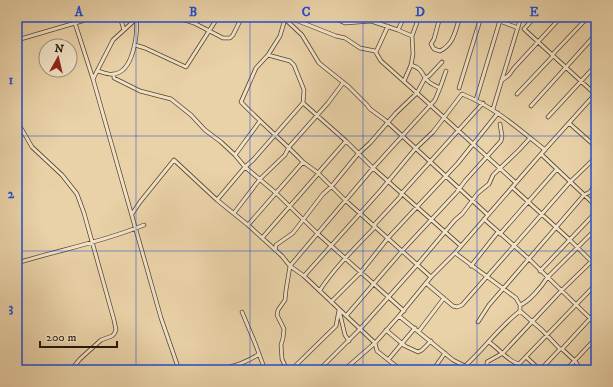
<svg xmlns="http://www.w3.org/2000/svg" width="613" height="387" font-family="'IM FELL DW Pica',serif">
<style>
.lines{fill:none;stroke-linecap:round;stroke-linejoin:round}
.minor-casing{stroke:#54442f;stroke-width:4.5}
.trunk-casing{stroke:#221507;stroke-width:6}
.minor{stroke:#f1e2c6;stroke-width:3}
.trunk{stroke:#e5b974;stroke-width:5}
.grid{fill:none;stroke:#1d4ed8;stroke-width:1;stroke-opacity:0.55}
.neatline{fill:none;stroke:#1d4ed8;stroke-width:1.5}
.grid-label{font-size:13px;text-anchor:middle;font-weight:bold;fill:#1d4ed8}
</style>
<rect width="100%" height="100%" fill="#ead2a8"/>
<filter id="stains"><feTurbulence type="fractalNoise" baseFrequency=".005" numOctaves="4"/><feColorMatrix values="0 0 0 0 .2 0 0 0 0 .09 0 0 0 0 .02 0 0 0 .5 -.17"/></filter>
<radialGradient id="worn" r=".72"><stop offset=".6" stop-color="#630" stop-opacity="0"/><stop offset="1" stop-color="#630" stop-opacity=".3"/></radialGradient>
<g class="lines">
<!-- minor casing -->
<g class="minor-casing">
<path id="minor" d="M73 17 93 79 161 318 179 370
M176 17 194 23 198 21 199 17
M273 17 293 19 336 36 345 38 360 48 375 51 381 61 417 93 425 78 429 76 442 62
M332 17 345 23 371 21 398 30 412 36
M440 17 434 39 431 44 434 49 440 51C454 44 455 31 460 17
M489 17 518 28
M535 17 524 29 596 95
M285 19 302 35 319 63 349 87 367 105 370 109 385 120 488 215
M285 19 280 36 268 55 256 68 241 102C261 123 283 141 303 162
M297 20H312L322 17
M194 23 223 38H230L233 35 242 17
M124 30 137 18
M398 30 404 17
M17 40 82 21 89 17H92
M135 45 145 48 186 67 218 17
M376 52 388 26
M268 55 290 61 294 65 304 90 303 103 346 141 318 173 303 162 248 225 282 256 290 266 286 290 285 300 278 310 277 315 284 329 283 338 281 345 282 359 287 370
M552 55 588 17
M411 65C424 69 421 75 428 81 431 84 436 86 440 88L446 71
M98 71C102 72 109 75 113 74 134 73 138 32 136 17
M114 74V78L140 91 171 99 191 115 205 130 221 142 235 155
M93 79 113 40 124 30 120 17
M404 81 411 65 413 54 412 36 419 17
M501 81 509 75 514 68 561 17
M459 88 481 17
M517 94 553 56
M476 100 501 17
M531 106 596 34
M493 109 521 17
M548 117 596 65
M17 121 32 147 62 175 77 194 84 213 114 320 116 330 114 334 112 336 101 340 80 359 71 370
M260 121 235 155 245 167 253 160 303 103
M569 123 596 147
M346 141 373 168 461 246
M541 154 596 206
M318 173 345 200 431 277
M512 187 570 240 596 266
M234 213 260 179 285 155 289 147 328 103 343 83
M132 214 140 202 174 160 217 200
M484 219 529 259 596 324
M248 225 217 200 245 167 276 193 317 233 404 311
M500 234 557 169
M262 238 318 174
M275 250 276 245 293 233 323 194 331 187 358 154 370 143 396 113 417 93 516 183
M455 253 516 298 520 305
M17 263C59 250 103 242 144 225
M471 266 498 232
M540 271 596 212
M304 276 381 190 415 149 433 132 462 94C494 107 518 128 545 150
M427 284 453 306 457 307 462 305 570 182 596 157
M320 290C335 267 356 247 375 227V224L400 197 402 193 483 103
M331 302 361 272 388 238 458 163 498 113
M242 312 255 343 265 370
M346 316 402 251 457 192 465 181 501 141 502 136 500 124
M399 316 453 360 465 366C484 349 500 326 520 311
M478 322 489 305 584 195 590 192 596 183
M386 330 405 346 418 352 422 350 431 341
M419 331 444 298
M489 342C497 347 510 363 519 364L596 284
M562 349 596 312
M526 357 539 369 544 366 560 349
M388 360 415 328
M517 364 520 370
M219 370C233 366 246 363 259 354
M291 370 336 326 339 310 345 335 349 341
M319 370 360 329 417 265 455 220 462 214 478 193 489 184 493 175 519 150 530 138
M344 370 375 343 399 316 431 277 455 253 541 154 596 93
M401 370 377 351 375 343 304 276 290 266 373 168 435 100 440 88
M433 370 445 353
M455 370 459 366H465L472 370
M488 370 487 362 503 353 561 291 596 257
M566 370 596 338
M581 370 575 361 562 349H560L542 330 520 311V305C529 302 542 286 547 278L596 229
M594 370 596 368"/>
</g>
<!-- trunk casing -->
<g class="trunk-casing">
<path id="trunk" d="M593 17 596 20"/>
</g>
<!-- minor -->
<use href="#minor" class="minor"/>
<!-- trunk -->
<use href="#trunk" class="trunk"/>
</g>
<!-- grid -->
<path class="grid" d="M136 17V370M250 17V370M363 17V370M477 17V370M17 136H596M17 251H596"/>
<!-- margin -->
<rect width="613" height="387" fill="none" stroke="#ead2a8" stroke-width="44"/>
<!-- north arrow -->
<g transform="translate(58 58) rotate(8)"><circle r="19" fill="#f1e2c6" stroke="#9e907a"/>
<path d="M0-3L7 15L0 10L-7 15Z" fill="#8f2418"/>
<text y="-6" font-size="11" font-weight="bold" text-anchor="middle" fill="#221507">N</text>
</g>
<!-- scale -->
<path d="M40 341v6h77v-6" fill="none" stroke="#221507" stroke-width="2"/>
<text x="46" y="341" font-size="12" fill="#221507" stroke="#f1e2c6" stroke-width="3" paint-order="stroke">200 m</text>
<rect x="22" y="22" width="569" height="343" class="neatline"/>
<g class="grid-label">
<text x="79" y="16">A</text>
<text x="193" y="16">B</text>
<text x="306" y="16">C</text>
<text x="420" y="16">D</text>
<text x="534" y="16">E</text>
<text x="11" y="84">1</text>
<text x="11" y="198">2</text>
<text x="11" y="312">3</text>
</g>
<rect width="100%" height="100%" filter="url(#stains)"/>
<rect width="100%" height="100%" fill="url(#worn)"/>
</svg>
